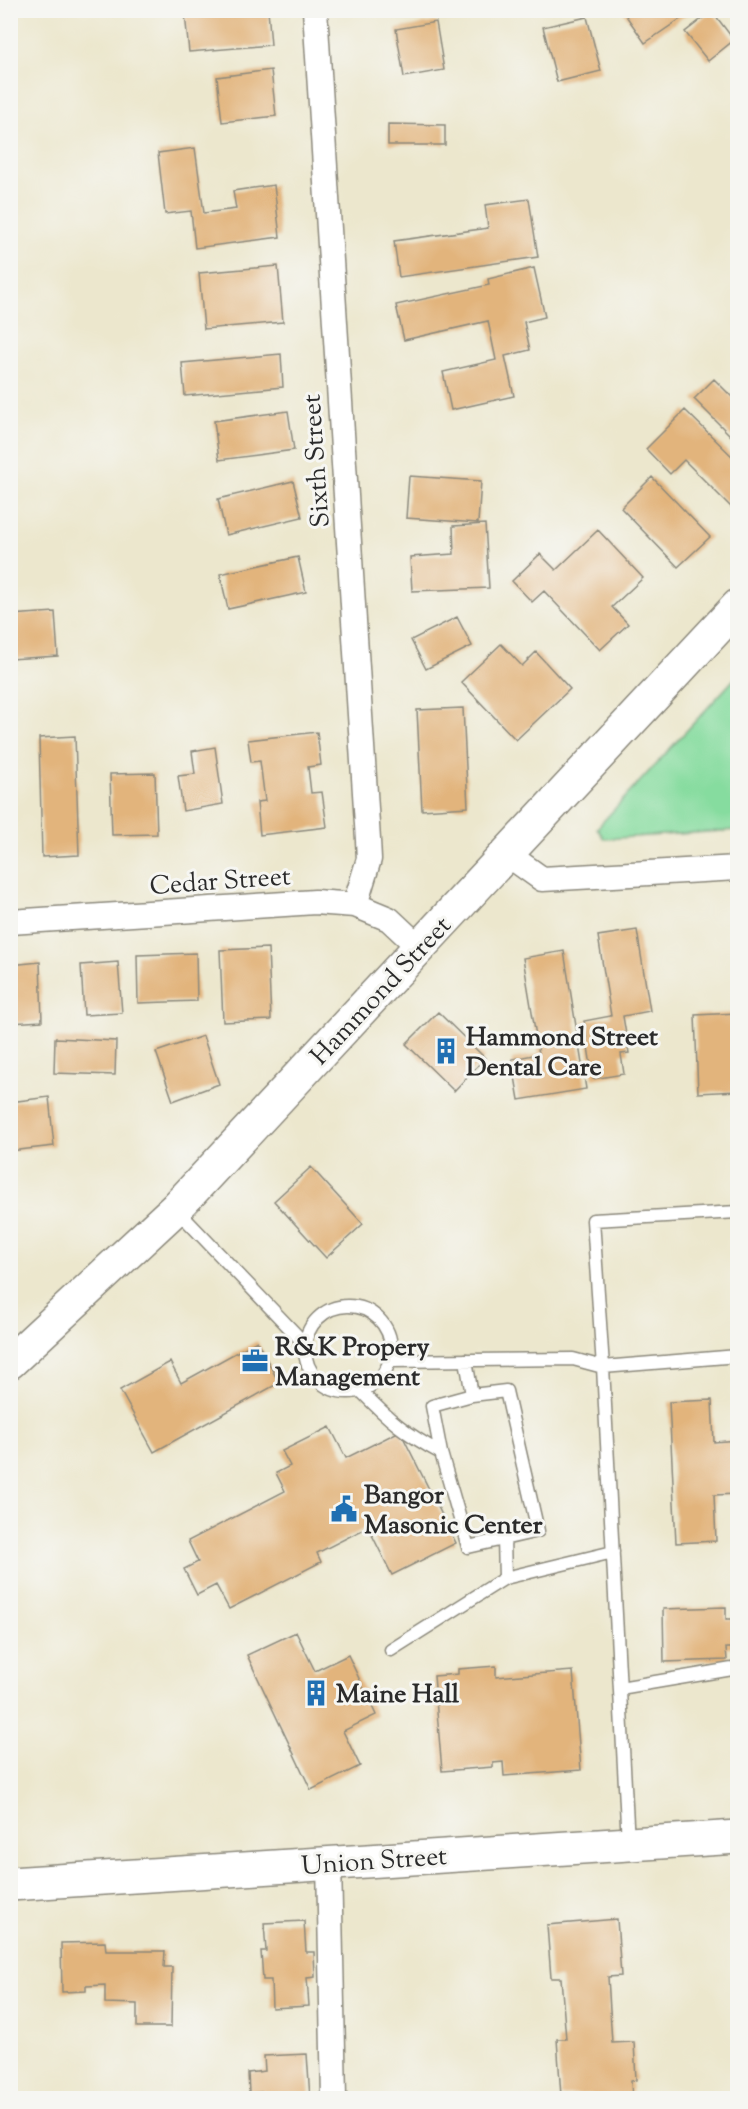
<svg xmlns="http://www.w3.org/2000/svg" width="748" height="2109" font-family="'Sorts Mill Goudy',serif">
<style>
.green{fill:#86dc9f;stroke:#588465;stroke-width:1.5}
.building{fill:#e2b47b}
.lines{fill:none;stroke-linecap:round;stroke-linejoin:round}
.lane-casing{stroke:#8c897c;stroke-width:15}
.street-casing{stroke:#8c897c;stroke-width:27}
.secondary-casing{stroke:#8c897c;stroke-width:36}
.primary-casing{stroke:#8c897c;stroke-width:36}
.lane{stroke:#fff;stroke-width:12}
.street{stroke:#fff;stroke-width:24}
.secondary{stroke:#fff;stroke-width:33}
.primary{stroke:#fff;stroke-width:33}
.labels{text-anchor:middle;stroke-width:6;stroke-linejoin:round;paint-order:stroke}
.street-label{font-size:26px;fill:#2b2b2b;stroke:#f6f6f2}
.poi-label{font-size:26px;font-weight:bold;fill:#2b2b2b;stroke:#f6f6f2;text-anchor:start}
</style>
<rect width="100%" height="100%" fill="#f6f6f2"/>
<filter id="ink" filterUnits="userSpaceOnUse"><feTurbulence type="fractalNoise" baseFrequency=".0167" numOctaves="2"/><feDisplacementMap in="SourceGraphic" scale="12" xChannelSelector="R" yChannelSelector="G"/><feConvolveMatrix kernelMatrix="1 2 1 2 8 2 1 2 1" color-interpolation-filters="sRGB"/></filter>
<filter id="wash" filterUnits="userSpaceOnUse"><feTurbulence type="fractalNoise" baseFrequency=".008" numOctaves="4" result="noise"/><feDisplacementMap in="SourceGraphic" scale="24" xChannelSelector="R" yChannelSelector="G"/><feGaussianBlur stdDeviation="1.35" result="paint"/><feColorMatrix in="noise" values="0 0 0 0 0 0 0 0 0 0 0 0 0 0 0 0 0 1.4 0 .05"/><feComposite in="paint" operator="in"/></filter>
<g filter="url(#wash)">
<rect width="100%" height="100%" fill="#ece7cd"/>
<!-- green -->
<path class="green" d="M737 676V830L604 839 597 828Z"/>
<g id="blocks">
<!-- building -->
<path class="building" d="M220 10H268L271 45 189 52 185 14Z
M622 10H687L689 13 645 43Z
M712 11 734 40 708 61 685 32Z
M587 17 601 71 557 82 543 27Z
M436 22 444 70 404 77 396 29Z
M271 70 276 116 222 122 217 77Z
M388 124 445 125V145H388Z
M195 148 204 213 236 209 233 191 274 185 280 237 195 248 191 211 165 214 158 153Z
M529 199 538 257 399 277 394 241 488 228 485 205Z
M278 266 283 322 204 329 199 273Z
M534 268 545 317 524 322 530 350 505 356 514 396 451 410 443 372 496 360 488 321 404 340 396 305 489 285 488 279Z
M281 354 283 387 185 396 182 363Z
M714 379 733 398 738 393V443L694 399Z
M685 410 738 462V504L733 509 684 460 670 474 646 449Z
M288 411 294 450 219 460 214 421Z
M409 476 481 481 478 523 406 518Z
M652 477 710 537 678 567 621 508Z
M293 481 302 517 226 535 218 499Z
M485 524 489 588 412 591 410 557 454 554 453 526Z
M598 530 643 578 612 607 628 624 600 650 544 591 532 602 512 581 540 554 556 570Z
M298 557 306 592 228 609 220 574Z
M55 612 58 656 10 659V615Z
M457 617 472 646 426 669 411 640Z
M501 644 522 666 536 652 570 689 516 740 461 682Z
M463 708 468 807 422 810 417 710Z
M10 720 17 754 10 755Z
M317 732 321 765 308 767 311 793 322 792 327 827 260 835 257 802 265 801 260 761 251 762 248 740Z
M75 736 79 855 42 857 39 738Z
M215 747 223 804 183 811 178 776 195 774 192 751Z
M155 773 157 834 112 835 110 774Z
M637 930 650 1011 623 1016 629 1053 621 1054 624 1074 593 1079 584 1021 611 1016 598 936Z
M268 948 271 1020 223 1022 220 950Z
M564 951 586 1089 519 1100 512 1059 539 1054 523 958Z
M196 953 197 1001 138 1003 137 955Z
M40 962 42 1021 11 1023 10 965Z
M118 962 122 1013 84 1015 81 965Z
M438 1012 485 1058 454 1091 406 1044Z
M738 1013V1091L698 1093 695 1015Z
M203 1036 219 1084 173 1101 156 1052Z
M55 1038 116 1041 115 1075 54 1073Z
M49 1097 54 1146 10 1151V1102Z
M311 1167 363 1224 326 1258 274 1201Z
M257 1341 279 1383 154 1452 120 1390 170 1362 181 1383Z
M712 1400 714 1442 738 1440V1494L714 1495 716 1541 676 1543 669 1402Z
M330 1427 346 1458 400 1431 456 1543 392 1575 368 1527 317 1553 321 1562 229 1609 216 1585 197 1595 184 1569 198 1562 188 1541 285 1491 276 1473 290 1466 282 1451Z
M726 1607V1619H738V1648H726L727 1660 664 1662 663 1609Z
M296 1632 315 1671 348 1655 376 1715 343 1731 360 1766 311 1790 247 1655Z
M496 1666V1677L573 1671 581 1770 504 1776 503 1762 493 1763V1767L442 1771 434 1676 458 1674V1669Z
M617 1919 621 1976 608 1977 612 2043 634 2042 636 2080 631 2081 632 2098H591V2094L561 2096 557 2039H566L561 1978H551L547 1925Z
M304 1921 306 1952H314L315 1977 307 1978 309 2006 272 2008 271 1980H263L261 1951H266L264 1923Z
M105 1942 106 1951H165L164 1967H172L171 2027H137V2004L105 2003V1985L86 1986V1991L62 1992 61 1943Z
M307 2054 310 2098H267L266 2092 249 2093 248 2073 265 2071 264 2056Z"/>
</g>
</g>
<g filter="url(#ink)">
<use href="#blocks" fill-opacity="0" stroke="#8c897c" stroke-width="1.5"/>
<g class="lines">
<!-- lane casing -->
<g class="lane-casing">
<path id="lane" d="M176 1209 305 1344
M305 1349a43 43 0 1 1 86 0a43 43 0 1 1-86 0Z
M466 1360 472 1395 506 1391 538 1531 468 1547 441 1453 432 1406 472 1395
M390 1361 573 1359 603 1367 593 1220 738 1212
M361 1391C389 1420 406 1434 441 1453
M505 1578 613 1552
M391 1650 505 1578 504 1538
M620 1688 738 1668
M628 1843 603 1367 738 1356"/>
</g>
<!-- street casing -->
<g class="street-casing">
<path id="street" d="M315 10 368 840 369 859 355 905
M507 854 542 879 738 868
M10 922 315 902 355 905 389 919 420 948
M329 1863 334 2098"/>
</g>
<!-- secondary casing -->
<g class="secondary-casing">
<path id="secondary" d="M10 1884 738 1837"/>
</g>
<!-- primary casing -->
<g class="primary-casing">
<path id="primary" d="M10 1362 176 1208 738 606"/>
</g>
<!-- lane -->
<use href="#lane" class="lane"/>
<!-- street -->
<use href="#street" class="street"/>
<!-- secondary -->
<use href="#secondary" class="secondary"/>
<!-- primary -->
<use href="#primary" class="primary"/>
</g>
</g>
<!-- icons -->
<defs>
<g id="building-bare" transform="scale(2.07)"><path d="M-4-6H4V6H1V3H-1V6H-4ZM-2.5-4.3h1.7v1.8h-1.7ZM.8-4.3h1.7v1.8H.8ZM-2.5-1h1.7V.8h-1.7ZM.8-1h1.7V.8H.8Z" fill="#1f6fb2" stroke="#f6f6f2" stroke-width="2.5" paint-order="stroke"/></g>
<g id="office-bare" transform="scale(2.07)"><path d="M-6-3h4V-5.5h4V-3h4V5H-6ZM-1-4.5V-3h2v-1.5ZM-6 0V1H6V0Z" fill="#1f6fb2" stroke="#f6f6f2" stroke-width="2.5" paint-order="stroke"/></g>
<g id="civic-bare" transform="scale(2.07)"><path d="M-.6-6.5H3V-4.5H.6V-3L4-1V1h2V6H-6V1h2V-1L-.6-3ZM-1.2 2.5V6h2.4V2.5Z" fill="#1f6fb2" stroke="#f6f6f2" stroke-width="2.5" paint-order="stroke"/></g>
</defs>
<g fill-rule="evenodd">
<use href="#building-bare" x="446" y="1051"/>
<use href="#office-bare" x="255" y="1361"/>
<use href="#civic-bare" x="344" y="1509"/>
<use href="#building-bare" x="316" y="1693"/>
</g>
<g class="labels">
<!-- street labels -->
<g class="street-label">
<text transform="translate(315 461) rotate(-94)" y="9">Sixth Street</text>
<text transform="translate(220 880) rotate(-4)" y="9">Cedar Street</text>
<text transform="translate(380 990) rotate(-47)" y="9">Hammond Street</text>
<text transform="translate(374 1860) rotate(-4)" y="9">Union Street</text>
</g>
<!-- poi labels -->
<g class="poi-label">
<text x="466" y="1045">Hammond Street<tspan x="466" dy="30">Dental Care</tspan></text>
<text x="275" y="1355">R&amp;K Propery<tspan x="275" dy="30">Management</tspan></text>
<text x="364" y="1503">Bangor<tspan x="364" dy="30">Masonic Center</tspan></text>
<text x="336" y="1702">Maine Hall</text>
</g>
</g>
<!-- margin -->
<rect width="748" height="2109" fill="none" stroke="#f6f6f2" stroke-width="36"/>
</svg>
